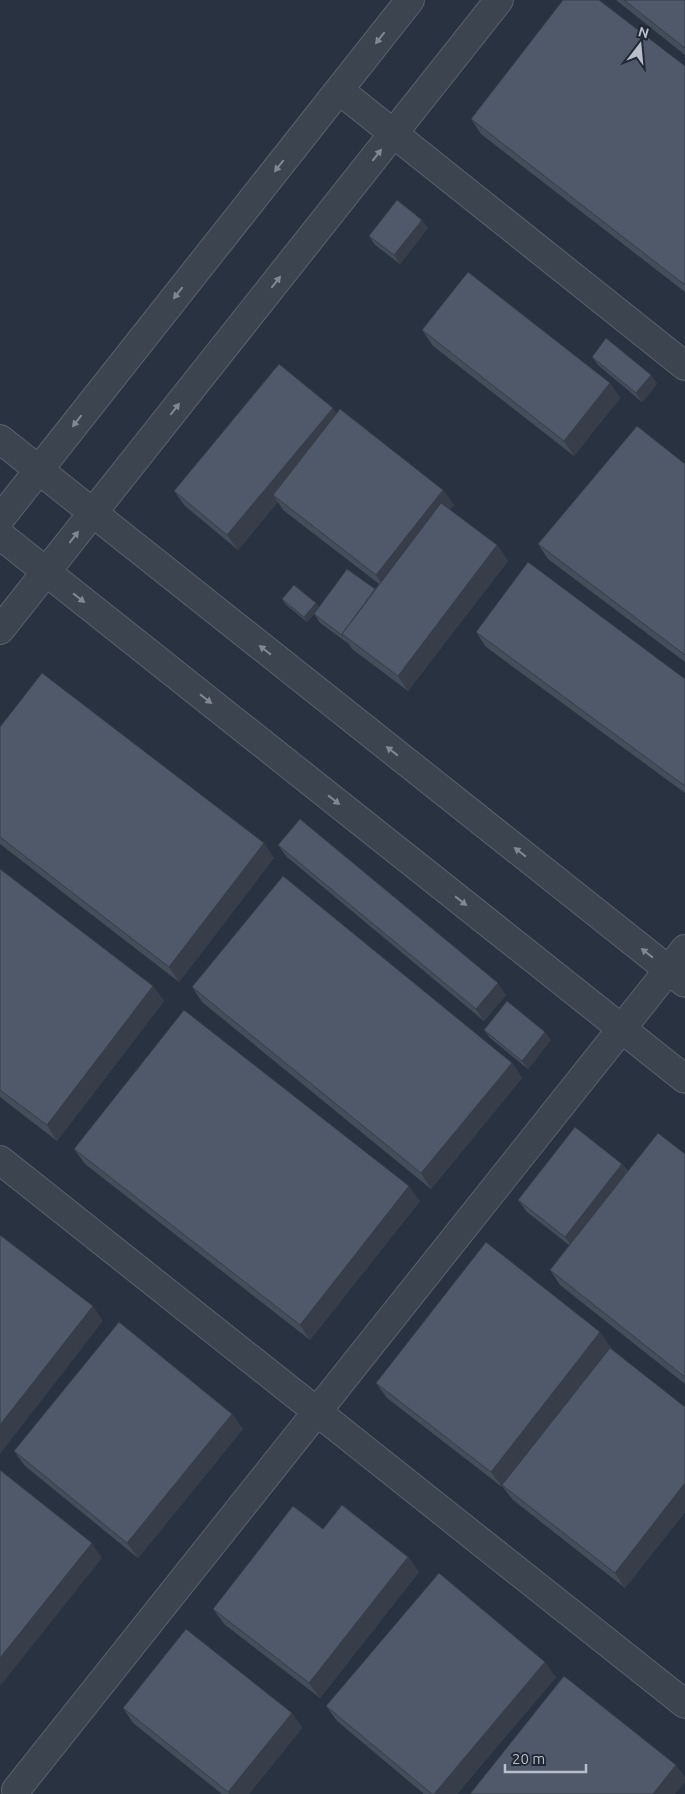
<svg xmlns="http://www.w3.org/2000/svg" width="685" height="1794" font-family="Ubuntu,sans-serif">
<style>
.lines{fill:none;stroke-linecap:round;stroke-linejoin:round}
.minor-casing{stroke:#5a626e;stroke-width:30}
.minor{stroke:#3c4450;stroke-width:28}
.wall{fill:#444d5a}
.shaded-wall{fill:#373e4a}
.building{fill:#4f5969;stroke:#373e4a}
.oneway{fill:#818893}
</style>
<rect width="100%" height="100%" fill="#283240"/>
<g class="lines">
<!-- minor casing -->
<g class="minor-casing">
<path id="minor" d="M339 90 685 366
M0 439 685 983
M0 519 410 0
M0 535 685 1079
M0 630 499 0
M0 1160 685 1704
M16 1790 685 949"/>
</g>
<!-- minor -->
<use href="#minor" class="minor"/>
</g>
<!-- wall -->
<path class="wall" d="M616 0H685V55Z
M685 66V292L481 134 471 119Z
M428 228 400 264 375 245 369 236Z
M422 330 610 383 620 398 574 456 433 346Z
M592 357 651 375 657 384 642 402 598 365Z
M337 413 443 490 454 505 450 510 497 545 508 561 408 691 352 649 349 644 320 623 314 614 307 622 285 604 282 599 316 603 319 607 375 589 379 584 283 510 278 502 238 550 185 506 174 491Z
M685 464V662L548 559 538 544Z
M476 632 685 679V793L486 647Z
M0 727 264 843 274 858 179 982 0 844Z
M278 845 506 995 484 1021 287 857Z
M0 869 153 986 164 1001 57 1141 0 1097Z
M192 987 512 1063 522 1078 431 1189 202 1002Z
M484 1030 551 1040 528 1069 490 1038Z
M74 1149 420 1201 310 1340 85 1164Z
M685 1154V1384L560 1285 550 1270 569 1245 527 1212 518 1200 622 1164 628 1171Z
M611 1347 557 1415 685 1407V1512L625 1588 513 1500 502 1486V1487L387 1398 376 1383Z
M232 1414 243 1429 138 1558 25 1466 14 1451Z
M408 1557 419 1572 320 1698 224 1624 213 1609Z
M556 1677 457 1794H424L337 1721 326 1706Z
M123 1708 292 1713 302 1728 249 1794H222L133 1723Z"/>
<!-- shaded-wall -->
<path class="shaded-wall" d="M422 220 428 228 400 264 394 255Z
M651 375 657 384 642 402 636 393Z
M610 383 620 398 574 456 564 441Z
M333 408 343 423 273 495 278 502 238 550 227 535Z
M443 490 454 505 387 591 376 575Z
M497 545 508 561 408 691 398 676Z
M316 603 319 607 307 622 304 617Z
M264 843 274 858 179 982 169 967Z
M498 983 506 995 484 1021 476 1009Z
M153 986 164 1001 57 1141 47 1125Z
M545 1032 551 1040 528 1069 522 1061Z
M512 1063 522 1078 431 1189 421 1173Z
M622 1164 631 1176 574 1249 565 1237Z
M409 1186 420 1201 310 1340 300 1325Z
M93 1306 103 1321 0 1454V1425Z
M600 1332 611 1347 502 1487 491 1472Z
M232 1414 243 1429 138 1558 127 1543Z
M685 1483V1512L625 1588 615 1573Z
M92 1543 102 1558 1 1685 0 1683V1658Z
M408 1557 419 1572 320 1698 309 1683Z
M545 1662 556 1677 457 1794H434Z
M292 1713 302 1728 249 1794H229L228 1792Z
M676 1765 685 1777V1782L675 1794H653Z"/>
<!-- building -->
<path class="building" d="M563 0H599L685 66V285L471 119Z
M624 0H685V48Z
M397 200 422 220 394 255 369 236Z
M468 272 610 383 564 441 422 330Z
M606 338 651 375 636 393 592 357Z
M279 364 333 408 227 535 174 491Z
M340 409 443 490 376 575 273 495Z
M637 426 685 464V655L538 544Z
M441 503 497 545 398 676 342 634Z
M528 562 685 679V786L476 632Z
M347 569 375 589 342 634 343 636 314 614Z
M294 585 316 603 304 617 282 599Z
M42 673 264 843 169 967 0 837V727Z
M300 819 498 983 476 1009 278 845Z
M0 869 153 986 47 1125 0 1090Z
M283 876 512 1063 421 1173 192 987Z
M507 1001 545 1032 522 1061 484 1030Z
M184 1010 409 1186 300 1325 74 1149Z
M575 1127 622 1164 565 1237 518 1200Z
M658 1133 685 1154V1377L550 1270Z
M0 1235 93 1306 0 1425Z
M486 1242 600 1332 491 1472 376 1383Z
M119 1322 232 1414 127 1543 14 1451Z
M610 1348 685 1407V1483L615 1573 502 1485Z
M0 1470 92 1543 0 1658Z
M342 1505 408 1557 309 1683 213 1609 293 1506 323 1529Z
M439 1573 545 1662 434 1794H432L326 1706Z
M186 1629 292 1713 228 1792 123 1708Z
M564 1676 676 1765 653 1794H470Z"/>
<!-- one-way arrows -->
<defs><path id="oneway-solid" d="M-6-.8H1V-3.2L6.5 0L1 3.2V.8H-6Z" transform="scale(1.25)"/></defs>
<g class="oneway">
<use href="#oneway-solid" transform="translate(380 38) rotate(128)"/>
<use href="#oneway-solid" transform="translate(377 155) rotate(-52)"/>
<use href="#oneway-solid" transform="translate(279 166) rotate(128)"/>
<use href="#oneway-solid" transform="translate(276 282) rotate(-52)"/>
<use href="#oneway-solid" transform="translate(178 293) rotate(128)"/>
<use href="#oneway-solid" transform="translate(175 409) rotate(-52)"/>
<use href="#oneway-solid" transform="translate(77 421) rotate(128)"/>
<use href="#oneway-solid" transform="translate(74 537) rotate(-52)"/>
<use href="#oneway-solid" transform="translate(79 598) rotate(38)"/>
<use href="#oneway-solid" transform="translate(265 650) rotate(-142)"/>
<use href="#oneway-solid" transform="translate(206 699) rotate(38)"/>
<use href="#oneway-solid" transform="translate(392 751) rotate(-142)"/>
<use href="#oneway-solid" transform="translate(334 800) rotate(38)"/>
<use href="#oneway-solid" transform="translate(520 852) rotate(-142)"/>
<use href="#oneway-solid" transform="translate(461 901) rotate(38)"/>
<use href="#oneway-solid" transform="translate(647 953) rotate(-142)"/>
</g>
<!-- north arrow -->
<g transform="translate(640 45) rotate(16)" stroke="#212936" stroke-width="4" paint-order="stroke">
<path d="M0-4L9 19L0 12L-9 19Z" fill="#b9bfca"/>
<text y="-8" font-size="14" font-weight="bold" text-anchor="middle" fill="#b9bfca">N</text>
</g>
<!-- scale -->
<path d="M505 1764v8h81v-8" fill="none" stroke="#b9bfca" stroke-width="2.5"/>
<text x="512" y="1764" font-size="15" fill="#b9bfca" stroke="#212936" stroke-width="4" paint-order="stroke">20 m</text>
</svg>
